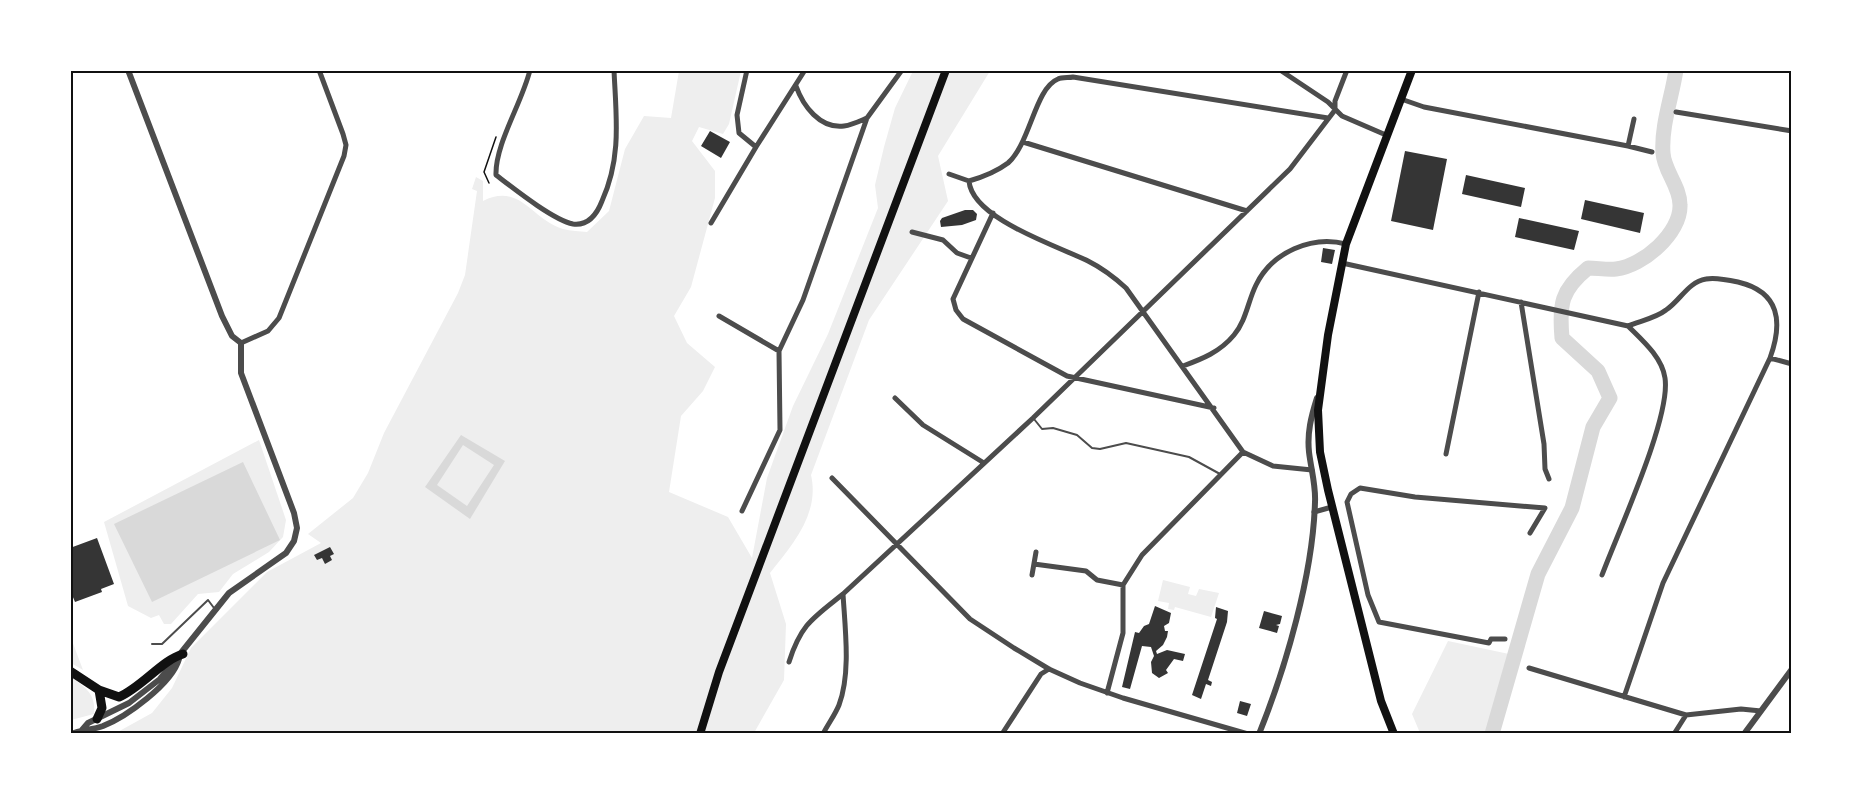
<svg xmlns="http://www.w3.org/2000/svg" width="1862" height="804" font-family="Rubik,sans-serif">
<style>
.green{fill:#eee}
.water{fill:#d9d9d9;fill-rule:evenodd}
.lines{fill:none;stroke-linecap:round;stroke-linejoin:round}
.river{stroke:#d9d9d9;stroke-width:15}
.building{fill:#353535}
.path{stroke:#111;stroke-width:1.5}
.service{stroke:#4c4c4c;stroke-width:2}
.minor{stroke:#4c4c4c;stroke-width:5}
.tertiary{stroke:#4c4c4c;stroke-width:6}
.secondary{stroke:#111;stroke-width:8}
.motorway{stroke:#111;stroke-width:9}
.neatline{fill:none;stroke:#111;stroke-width:2}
</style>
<rect width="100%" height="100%" fill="#fff"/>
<!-- green -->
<path class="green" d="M679 71H741L729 124 723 134 699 127 692 141 715 171V198L691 287 674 316 687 343 715 367 703 391 681 416 669 492 728 517 752 558 767 478 793 406 828 334 878 208 875 185 884 147 895 108 913 71H990L938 156 948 201 869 320 811 475C820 514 792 545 770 573L786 624 784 680 754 733 114 734 152 713 172 688 191 648 267 572 321 543 308 534 353 498 368 473 384 433 458 293 465 275 477 191 472 189 476 177 483 181V201C520 182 532 220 563 229 571 231 580 231 587 232L609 211 625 149 644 116 671 118Z
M259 440 286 520 283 537 269 552 233 574 219 592 198 594 171 624H164L159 615 151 618 128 606 104 522Z
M1163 580 1190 587 1188 594 1196 596 1199 589 1219 593 1211 617 1175 607 1174 610 1168 609 1169 603 1158 601Z
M71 638 83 670 71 663Z
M1448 641 1509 654 1487 733H1420L1412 714Z
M71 677C86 688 96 694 94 714L71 720Z"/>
<!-- water -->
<path class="water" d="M461 435 505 461 470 519 425 487ZM463 445 494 465 467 506 437 485Z
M243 462 280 540 152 602 114 524Z"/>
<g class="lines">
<!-- river -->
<path class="river" d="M1492 734 1538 574 1572 508 1593 427 1610 398 1598 371 1562 338C1559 304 1561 290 1588 268 1597 268 1607 270 1616 269 1643 266 1681 233 1680 205 1680 186 1664 171 1663 153 1661 126 1672 97 1676 70"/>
</g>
<!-- building -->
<path class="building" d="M710 131 730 142 721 158 701 146Z
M1405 151 1447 159 1433 230 1391 221Z
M1466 175 1525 188 1521 207 1462 194Z
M1585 200 1644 213 1640 233 1581 219Z
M965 210H973L977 214 976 220 962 225 941 227 940 221 942 218Z
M1519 218 1579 231 1574 250 1515 237Z
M1323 248 1335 250 1332 264 1321 262Z
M97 538 114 584 101 589 102 592 75 602 70 590V548Z
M330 547 334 554 330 556 332 560 325 564 322 558 317 560 314 555Z
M1155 606 1171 613 1169 623 1164 626 1165 631H1168L1167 637 1163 645 1156 651 1157 654 1167 650 1185 654 1183 661 1174 659 1166 670 1168 673 1159 678 1152 673 1151 662 1154 656 1151 647 1142 646 1130 689 1122 687 1135 632 1139 633 1144 626 1149 624Z
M1216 607 1228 611 1227 622 1208 680 1212 682 1211 686 1206 684 1201 699 1192 695 1217 619 1215 618Z
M1264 611 1282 616 1280 624 1276 625 1279 626 1277 633 1259 628Z
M1240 701 1251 704 1247 716 1237 713Z"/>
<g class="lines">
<!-- path -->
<path class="path" d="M489 183 484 172 496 137"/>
<!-- service -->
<path class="service" d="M1034 419 1042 429 1053 428 1077 435 1092 448 1100 449 1126 443 1189 457 1220 474
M152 644H162L208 600 214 608"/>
<!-- minor -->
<path class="minor" d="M530 70C522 103 495 144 496 175 513 188 553 220 573 224 589 226 597 214 602 201 622 157 616 116 614 70
M747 70 737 115 739 133 756 147
M1280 70 1328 102 1342 116 1386 135
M796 86C803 106 820 129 844 126 852 125 860 121 867 118
M1401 99 1424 107 1628 146 1634 119
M1676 112 1792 131
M1023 142 1247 211
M1628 146 1652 152
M949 174 969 181C972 219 1058 246 1088 261 1102 268 1114 277 1126 288L1243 452 1273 466 1312 470
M969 181C983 177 996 172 1008 163 1030 144 1035 88 1058 79 1062 77 1069 78 1073 77L1328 118
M993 213 953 299 956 310 963 319 1067 376 1214 408
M711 223 756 147 805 70
M912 232 943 240 957 253 971 258
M1342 263 1628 326C1640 321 1656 318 1666 310 1680 301 1688 282 1706 279 1715 277 1729 280 1738 282 1780 292 1783 322 1770 358L1663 583 1624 697
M1521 302 1544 444 1545 469 1549 479
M719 316 779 351
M241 343 268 331 279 318 344 156 346 145 343 134 319 70
M1770 358 1792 364
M1183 366C1202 359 1220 352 1234 335 1246 321 1248 301 1256 285 1272 252 1312 235 1346 244
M895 398 923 425 984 463
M1446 454 1479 292
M832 478 970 619 1014 648 1049 669 1080 683 1123 698 1248 734
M742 511 780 430 779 351 803 300 867 118 902 70
M1314 512 1332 507
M1034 564 1086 571 1097 580 1123 585
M1032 575 1036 552
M1602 575C1618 532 1671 418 1665 378 1662 357 1642 340 1628 326
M1505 639H1491L1489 643 1379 622 1368 595 1347 502 1351 494 1360 488 1415 497 1545 508 1530 533
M789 662C801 624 813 618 843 594L1033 418 1290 169 1335 110V101L1347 70
M1529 668 1686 715 1741 709 1761 711
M1107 693 1123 633V585L1142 555 1243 452
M823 734C828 724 835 715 839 705 851 673 845 628 843 594
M1002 734 1041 674 1049 669
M1674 734 1686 715"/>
<!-- tertiary -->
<path class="tertiary" d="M82 730 88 723 129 703 160 679 229 593 286 553 294 541 297 528 294 513 241 373V343L232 336 222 316 128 70
M71 734C81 730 92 730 103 726 126 717 172 684 179 659
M1259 734C1286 667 1313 574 1315 502 1316 486 1311 469 1309 452 1307 433 1311 417 1317 398
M1744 734 1792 669"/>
<!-- secondary -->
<path class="secondary" d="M700 734 719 672 946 70
M1394 734 1381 701 1328 490 1320 452 1318 410 1328 335 1346 244 1412 70"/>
<!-- motorway -->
<path class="motorway" d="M70 671 99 690 119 697C142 687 162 660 183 654
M97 719 102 708 99 690"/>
</g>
<!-- border -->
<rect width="1862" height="804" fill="none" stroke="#ffffff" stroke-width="144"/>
<rect x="72" y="72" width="1718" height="660" class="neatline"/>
</svg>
